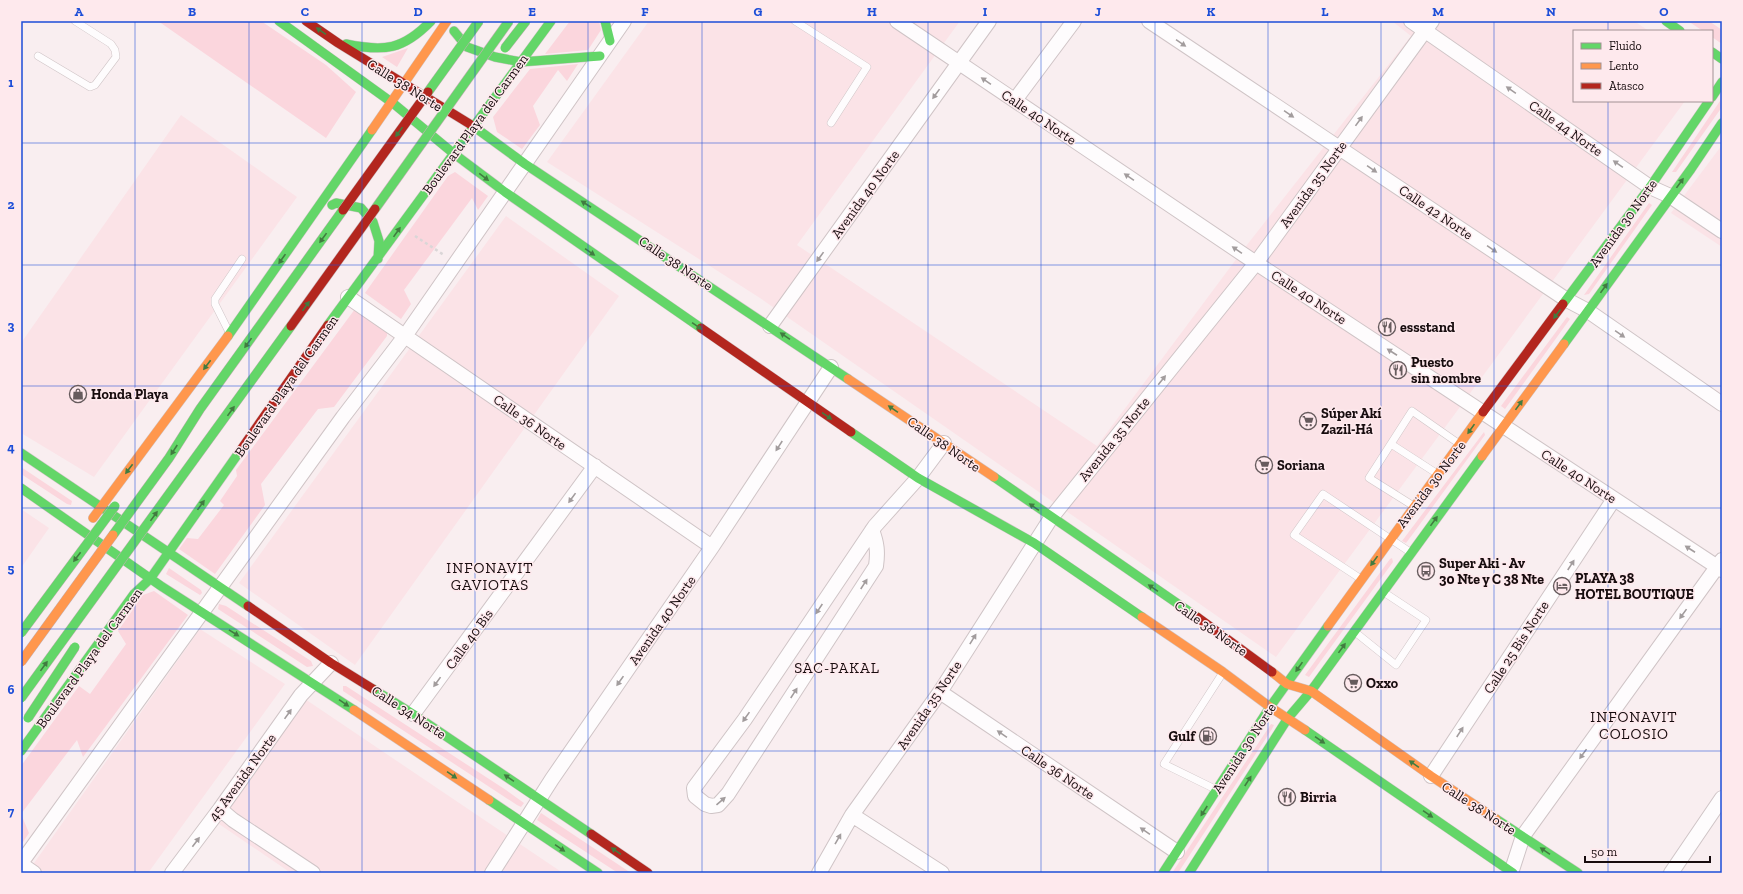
<svg xmlns="http://www.w3.org/2000/svg" width="1743" height="894" font-family="'Zilla Slab',serif">
<style>
.built{fill:#fbe3e7}
.green{fill:#fbd6dd}
.lines{fill:none;stroke-linecap:round;stroke-linejoin:round}
.lane-casing{stroke:#cfc4c6;stroke-width:8}
.street-casing{stroke:#cfc4c6;stroke-width:16}
.fast-casing{stroke:#cfc4c6;stroke-width:10}
.slow-casing{stroke:#cfc4c6;stroke-width:10}
.jam-casing{stroke:#cfc4c6;stroke-width:10}
.path{stroke:#dad6d7;stroke-width:2.5;stroke-dasharray:3 3;stroke-linecap:butt}
.lane{stroke:#fefcfd;stroke-width:7}
.street{stroke:#fefcfd;stroke-width:14}
.fast{stroke:#63d668;stroke-width:9}
.slow{stroke:#ff974d;stroke-width:9}
.jam{stroke:#b3261e;stroke-width:9}
.fast-bridge-casing{stroke:#c3b0b4;stroke-width:10;stroke-linecap:butt}
.slow-bridge-casing{stroke:#c3b0b4;stroke-width:10;stroke-linecap:butt}
.jam-bridge-casing{stroke:#c3b0b4;stroke-width:10;stroke-linecap:butt}
.fast-bridge{stroke:#63d668;stroke-width:9}
.slow-bridge{stroke:#ff974d;stroke-width:9}
.jam-bridge{stroke:#b3261e;stroke-width:9}
.oneway{fill:#417b40}
.oneway2{fill:#a29c9d}
.grid{fill:none;stroke:#1d4ed8;stroke-width:1;stroke-opacity:0.55}
.labels{text-anchor:middle;stroke-width:3;stroke-linejoin:round;paint-order:stroke}
.street-label{font-size:14px;fill:#170c0e;stroke:#fee9ed}
.poi-label{font-size:14px;font-weight:bold;fill:#170c0e;stroke:#fee9ed;text-anchor:start}
.neighbourhood-label{font-size:15px;letter-spacing:1px;fill:#170c0e;stroke:#fee9ed}
.neatline{fill:none;stroke:#1d4ed8;stroke-width:1.5}
.grid-label{font-size:13px;text-anchor:middle;font-weight:bold;fill:#1d4ed8}
</style>
<rect width="100%" height="100%" fill="#f9eef0"/>
<!-- built -->
<path class="built" d="M649 21H960L797 245 1097 446 1243 250 1411 36 1392 21H1634L1649 31H1574V101H1685L1276 657 760 298 547 162Z
M181 115 297 197 94 477 21 433V343Z
M1722 145V247L1671 213Z
M506 216 619 296 355 665 239 583Z
M21 509 49 528 21 568Z
M200 629 285 684 148 873H27Z
M305 699 563 873H291L219 824Z"/>
<!-- green -->
<path class="green" d="M158 21H261L326 65 356 92 326 138Z
M570 21H599L601 30 588 50 545 54Z
M1688 21H1709L1722 30V44L1712 37V31H1703Z
M408 48 397 67 382 57Z
M578 64 567 81 558 70 533 106 540 125 522 149 497 132 493 117 530 69Z
M1722 98V107L1676 172H1672Z
M455 172 488 196 478 210 472 198 404 290 411 304 401 319 365 293 448 176Z
M1649 203 1652 205 1589 294 1584 295Z
M355 309 387 331V336L334 407 318 409 261 484 265 505 215 574 179 549 187 538 198 539 224 505 220 501 237 476 236 470Z
M1567 317 1570 319 1505 409 1501 406Z
M1484 432 1485 435 1415 531 1406 543 1402 541Z
M21 467 72 501 71 505 67 504 21 474Z
M1392 558 1393 562 1309 677 1305 675 1390 559Z
M169 568 201 590 202 593 200 595 166 574Z
M154 591 188 615 83 757 77 740 21 814 29 833 21 845V766L79 686 90 694 126 644 118 631 143 595Z
M219 604 226 606 311 661 313 666 307 667 218 609Z
M343 686H346L506 790 524 803 521 807 517 805 343 691Z
M1271 724 1274 725 1272 729 1178 873H1172Z
M541 813 631 873H618L537 820Z"/>
<g class="lines">
<!-- lane casing -->
<g class="lane-casing">
<path id="lane" d="M795 21 867 67 831 123
M38 56 90 87 95 85 116 57 115 50 111 44 75 21
M229 332 215 304V299L242 259
M1391 444 1436 473
M1412 505 1369 478 1412 411 1458 443
M1361 579 1294 535 1323 494 1410 552
M1355 632 1396 665 1426 620 1385 593
M1215 789 1164 764 1222 674"/>
</g>
<!-- street casing -->
<g class="street-casing">
<path id="street" d="M897 21 1256 263 1722 570
M1149 21 1567 300 1588 311 1722 404
M1411 21 1650 187 1670 196 1722 231
M1015 100 1074 21
M348 297 712 547
M770 326 989 21
M872 530C877 543 878 552 876 566L728 794 718 805 711 806 705 804 695 796 694 788 745 719 875 526 918 478 944 443
M940 692 1177 852
M413 714 595 466
M1431 776 1614 499
M220 809 233 820 313 873
M852 815 942 873
M21 863 343 417 405 336 624 21
M21 864 34 873
M172 873 220 809 301 695 331 663
M492 873 552 779 712 547 831 367
M819 873 852 815 940 692 1051 518 1256 263 1432 21
M1511 873 1523 836 1722 560
M1671 873 1722 798"/>
</g>
<!-- fast casing -->
<g class="fast-casing">
<path id="fast" d="M279 21 394 104 453 153 505 192 701 328
M605 21 610 41
M1666 21 1680 31
M454 31 467 47 495 57 521 62 600 56
M346 44C384 52 403 50 431 21
M1712 52 1722 59
M1712 97 1722 82
M473 126 525 164 848 379
M332 205 336 203 361 208 373 222 379 241 378 259
M1563 304 1650 187 1709 101
M328 325 551 21
M228 336 372 130
M1564 344 1691 169 1722 123
M851 432 918 478 1034 543 1142 617
M21 453 248 606
M994 477 1197 617
M21 488 161 586 354 710
M373 689 413 714 591 834
M1305 730 1513 873
M21 751 134 594 150 579 240 451
M489 800 598 873
M1496 819 1578 873
M1163 873 1270 707 1328 626
M1189 873 1288 718 1311 691 1482 456"/>
</g>
<!-- slow casing -->
<g class="slow-casing">
<path id="slow" d="M372 130 447 21
M848 379 994 477
M1482 456 1564 344
M93 518 228 336
M1142 617 1223 672 1270 707 1305 730
M1328 626 1483 412
M1272 672 1287 684 1311 691 1431 776 1496 819
M354 710 489 800"/>
</g>
<!-- jam casing -->
<g class="jam-casing">
<path id="jam" d="M306 21 338 43 473 126
M701 328 851 432
M1483 412 1563 304
M240 451 328 325
M248 606 331 663 373 689
M1197 617 1272 672
M591 834 648 873"/>
</g>
<!-- path -->
<path class="path" d="M415 236 444 255"/>
<!-- lane -->
<use href="#lane" class="lane"/>
<!-- street -->
<use href="#street" class="street"/>
<!-- fast -->
<use href="#fast" class="fast"/>
<!-- slow -->
<use href="#slow" class="slow"/>
<!-- jam -->
<use href="#jam" class="jam"/>
<!-- fast-bridge casing -->
<g class="fast-bridge-casing">
<path id="fast-bridge" d="M505 48 526 21
M428 92 479 21
M375 209 509 21
M113 535 169 458 200 409 343 210
M21 633 115 506
M21 698 291 326
M28 718 75 647"/>
</g>
<!-- slow-bridge casing -->
<g class="slow-bridge-casing">
<path id="slow-bridge" d="M21 662 113 535"/>
</g>
<!-- jam-bridge casing -->
<g class="jam-bridge-casing">
<path id="jam-bridge" d="M343 210 428 92
M291 326 375 209"/>
</g>
<!-- fast-bridge -->
<use href="#fast-bridge" class="fast-bridge"/>
<!-- slow-bridge -->
<use href="#slow-bridge" class="slow-bridge"/>
<!-- jam-bridge -->
<use href="#jam-bridge" class="jam-bridge"/>
</g>
<!-- one-way arrows -->
<defs><path id="oneway-solid" d="M-6-.8H1V-3.2L6.5 0L1 3.2V.8H-6Z"/></defs>
<g class="oneway">
<use href="#oneway-solid" transform="translate(321 31) rotate(-145)"/>
<use href="#oneway-solid" transform="translate(399 132) rotate(126)"/>
<use href="#oneway-solid" transform="translate(484 177) rotate(37)"/>
<use href="#oneway-solid" transform="translate(1680 183) rotate(-54)"/>
<use href="#oneway-solid" transform="translate(586 204) rotate(-147)"/>
<use href="#oneway-solid" transform="translate(397 232) rotate(-55)"/>
<use href="#oneway-solid" transform="translate(323 238) rotate(126)"/>
<use href="#oneway-solid" transform="translate(590 252) rotate(35)"/>
<use href="#oneway-solid" transform="translate(282 259) rotate(125)"/>
<use href="#oneway-solid" transform="translate(1604 288) rotate(-54)"/>
<use href="#oneway-solid" transform="translate(306 306) rotate(-54)"/>
<use href="#oneway-solid" transform="translate(1557 314) rotate(127)"/>
<use href="#oneway-solid" transform="translate(697 326) rotate(35)"/>
<use href="#oneway-solid" transform="translate(785 336) rotate(-146)"/>
<use href="#oneway-solid" transform="translate(248 343) rotate(126)"/>
<use href="#oneway-solid" transform="translate(207 365) rotate(127)"/>
<use href="#oneway-solid" transform="translate(1519 405) rotate(-54)"/>
<use href="#oneway-solid" transform="translate(893 409) rotate(-146)"/>
<use href="#oneway-solid" transform="translate(231 411) rotate(-54)"/>
<use href="#oneway-solid" transform="translate(827 416) rotate(34)"/>
<use href="#oneway-solid" transform="translate(1471 429) rotate(125)"/>
<use href="#oneway-solid" transform="translate(174 450) rotate(123)"/>
<use href="#oneway-solid" transform="translate(129 469) rotate(127)"/>
<use href="#oneway-solid" transform="translate(201 505) rotate(-54)"/>
<use href="#oneway-solid" transform="translate(1034 507) rotate(-145)"/>
<use href="#oneway-solid" transform="translate(154 516) rotate(-54)"/>
<use href="#oneway-solid" transform="translate(1434 521) rotate(-54)"/>
<use href="#oneway-solid" transform="translate(77 557) rotate(127)"/>
<use href="#oneway-solid" transform="translate(1374 561) rotate(126)"/>
<use href="#oneway-solid" transform="translate(1153 588) rotate(-146)"/>
<use href="#oneway-solid" transform="translate(234 633) rotate(32)"/>
<use href="#oneway-solid" transform="translate(1342 648) rotate(-54)"/>
<use href="#oneway-solid" transform="translate(44 666) rotate(-54)"/>
<use href="#oneway-solid" transform="translate(1299 667) rotate(125)"/>
<use href="#oneway-solid" transform="translate(344 703) rotate(34)"/>
<use href="#oneway-solid" transform="translate(1320 740) rotate(34)"/>
<use href="#oneway-solid" transform="translate(1414 764) rotate(-145)"/>
<use href="#oneway-solid" transform="translate(452 775) rotate(34)"/>
<use href="#oneway-solid" transform="translate(509 778) rotate(-146)"/>
<use href="#oneway-solid" transform="translate(1248 781) rotate(-57)"/>
<use href="#oneway-solid" transform="translate(1204 811) rotate(123)"/>
<use href="#oneway-solid" transform="translate(1428 814) rotate(34)"/>
<use href="#oneway-solid" transform="translate(560 848) rotate(34)"/>
<use href="#oneway-solid" transform="translate(616 851) rotate(-146)"/>
<use href="#oneway-solid" transform="translate(1545 851) rotate(-146)"/>
</g>
<g class="oneway2">
<use href="#oneway-solid" transform="translate(1181 43) rotate(34)"/>
<use href="#oneway-solid" transform="translate(986 81) rotate(-146)"/>
<use href="#oneway-solid" transform="translate(1511 90) rotate(-145)"/>
<use href="#oneway-solid" transform="translate(936 94) rotate(126)"/>
<use href="#oneway-solid" transform="translate(1289 114) rotate(34)"/>
<use href="#oneway-solid" transform="translate(1359 121) rotate(-54)"/>
<use href="#oneway-solid" transform="translate(1618 164) rotate(-145)"/>
<use href="#oneway-solid" transform="translate(1372 169) rotate(34)"/>
<use href="#oneway-solid" transform="translate(1129 177) rotate(-146)"/>
<use href="#oneway-solid" transform="translate(1492 249) rotate(34)"/>
<use href="#oneway-solid" transform="translate(1237 250) rotate(-146)"/>
<use href="#oneway-solid" transform="translate(820 257) rotate(126)"/>
<use href="#oneway-solid" transform="translate(1620 334) rotate(35)"/>
<use href="#oneway-solid" transform="translate(1392 352) rotate(-147)"/>
<use href="#oneway-solid" transform="translate(1162 380) rotate(-51)"/>
<use href="#oneway-solid" transform="translate(779 446) rotate(123)"/>
<use href="#oneway-solid" transform="translate(572 498) rotate(126)"/>
<use href="#oneway-solid" transform="translate(1690 549) rotate(-147)"/>
<use href="#oneway-solid" transform="translate(1571 565) rotate(-57)"/>
<use href="#oneway-solid" transform="translate(864 584) rotate(-57)"/>
<use href="#oneway-solid" transform="translate(819 609) rotate(124)"/>
<use href="#oneway-solid" transform="translate(1683 614) rotate(126)"/>
<use href="#oneway-solid" transform="translate(973 639) rotate(-58)"/>
<use href="#oneway-solid" transform="translate(620 681) rotate(125)"/>
<use href="#oneway-solid" transform="translate(437 682) rotate(126)"/>
<use href="#oneway-solid" transform="translate(794 693) rotate(-57)"/>
<use href="#oneway-solid" transform="translate(288 714) rotate(-55)"/>
<use href="#oneway-solid" transform="translate(746 717) rotate(125)"/>
<use href="#oneway-solid" transform="translate(1460 732) rotate(-57)"/>
<use href="#oneway-solid" transform="translate(1002 734) rotate(-146)"/>
<use href="#oneway-solid" transform="translate(1583 754) rotate(126)"/>
<use href="#oneway-solid" transform="translate(721 801) rotate(-41)"/>
<use href="#oneway-solid" transform="translate(1145 831) rotate(-146)"/>
<use href="#oneway-solid" transform="translate(838 839) rotate(-60)"/>
<use href="#oneway-solid" transform="translate(196 842) rotate(-53)"/>
</g>
<!-- grid -->
<path class="grid" d="M135 21V873M249 21V873M362 21V873M475 21V873M588 21V873M702 21V873M815 21V873M928 21V873M1041 21V873M1155 21V873M1268 21V873M1381 21V873M1494 21V873M1608 21V31M1608 101V873M21 143H1722M21 265H1722M21 386H1722M21 508H1722M21 629H1722M21 751H1722"/>
<!-- icons -->
<defs>
<g id="restaurant-ring" transform="scale(0.9)"><circle r="9.5" fill="#fee9ed" stroke="#665b5d" stroke-width="1.5"/><path d="M-5-6h1v4h1v-4h1v4h1v-4h1v5L-1.5 .5V6h-2V.5L-5-1ZM5-6V6H3V1.5H1.5Q1.5-4 5-6Z" fill="#665b5d"/></g>
<g id="shop-ring" transform="scale(0.9)"><circle r="9.5" fill="#fee9ed" stroke="#665b5d" stroke-width="1.5"/><path d="M-5-2.5h2.3a2.7 3.5 0 0 1 5.4 0H5L5.5 6h-11ZM-1.5-2.5h3a1.5 2.3 0 0 0-3 0Z" fill="#665b5d"/></g>
<g id="supermarket-ring" transform="scale(0.9)"><circle r="9.5" fill="#fee9ed" stroke="#665b5d" stroke-width="1.5"/><path d="M-6-5.5h2.5l.6 2H6L4.5 2H-2.5L-4.4-4H-6ZM-1.5 3.2a1.3 1.3 0 1 0 .1 0ZM3 3.2a1.3 1.3 0 1 0 .1 0Z" fill="#665b5d"/></g>
<g id="bus-ring" transform="scale(0.9)"><circle r="9.5" fill="#fee9ed" stroke="#665b5d" stroke-width="1.5"/><path d="M-5-6H5V4H4V6H2V4H-2V6H-4V4H-5ZM-3.5-4V0h7V-4ZM-3.5 1.2v1.5H-2V1.2ZM2 1.2v1.5H3.5V1.2Z" fill="#665b5d"/></g>
<g id="hotel-ring" transform="scale(0.9)"><circle r="9.5" fill="#fee9ed" stroke="#665b5d" stroke-width="1.5"/><path d="M-6-4.5h1.5V1H6V5H4.5V3h-9V5H-6ZM-4 0a1.8 1.8 0 1 1 3.6 0ZM.5 0V-2.5h3Q6-2.5 6 0Z" fill="#665b5d"/></g>
<g id="fuel-ring" transform="scale(0.9)"><circle r="9.5" fill="#fee9ed" stroke="#665b5d" stroke-width="1.5"/><path d="M-5.5-6h7V0h2V4h1.3V-2.5L3-4.5l.8-.8L6-3V5H2.5V1h-1V6h-7ZM-4.2-4.7v3.2H.2V-4.7Z" fill="#665b5d"/></g>
</defs>
<g fill-rule="evenodd">
<use href="#restaurant-ring" x="1387" y="327"/>
<use href="#restaurant-ring" x="1398" y="370"/>
<use href="#shop-ring" x="78" y="394"/>
<use href="#supermarket-ring" x="1308" y="421"/>
<use href="#supermarket-ring" x="1264" y="465"/>
<use href="#bus-ring" x="1426" y="571"/>
<use href="#hotel-ring" x="1562" y="586"/>
<use href="#supermarket-ring" x="1353" y="683"/>
<use href="#fuel-ring" x="1208" y="736"/>
<use href="#restaurant-ring" x="1287" y="797"/>
</g>
<g class="labels">
<!-- street labels -->
<g class="street-label">
<text transform="translate(405 85) rotate(32)" y="5">Calle 38 Norte</text>
<text transform="translate(1039 117) rotate(34)" y="5">Calle 40 Norte</text>
<text transform="translate(475 124) rotate(-54)" y="5">Boulevard Playa del Carmen</text>
<text transform="translate(1566 128) rotate(35)" y="5">Calle 44 Norte</text>
<text transform="translate(1313 184) rotate(-54)" y="5">Avenida 35 Norte</text>
<text transform="translate(865 194) rotate(-54)" y="5">Avenida 40 Norte</text>
<text transform="translate(1436 212) rotate(34)" y="5">Calle 42 Norte</text>
<text transform="translate(1623 223) rotate(-54)" y="5">Avenida 30 Norte</text>
<text transform="translate(676 263) rotate(34)" y="5">Calle 38 Norte</text>
<text transform="translate(1309 297) rotate(33)" y="5">Calle 40 Norte</text>
<text transform="translate(286 386) rotate(-55)" y="5">Boulevard Playa del Carmen</text>
<text transform="translate(530 422) rotate(35)" y="5">Calle 36 Norte</text>
<text transform="translate(1114 439) rotate(-51)" y="5">Avenida 35 Norte</text>
<text transform="translate(944 444) rotate(35)" y="5">Calle 38 Norte</text>
<text transform="translate(1579 476) rotate(33)" y="5">Calle 40 Norte</text>
<text transform="translate(1431 484) rotate(-53)" y="5">Avenida 30 Norte</text>
<text transform="translate(662 620) rotate(-55)" y="5">Avenida 40 Norte</text>
<text transform="translate(1211 628) rotate(35)" y="5">Calle 38 Norte</text>
<text transform="translate(469 639) rotate(-54)" y="5">Calle 40 Bis</text>
<text transform="translate(1516 647) rotate(-57)" y="5">Calle 25 Bis Norte</text>
<text transform="translate(89 658) rotate(-54)" y="5">Boulevard Playa del Carmen</text>
<text transform="translate(929 705) rotate(-56)" y="5">Avenida 35 Norte</text>
<text transform="translate(409 712) rotate(33)" y="5">Calle 34 Norte</text>
<text transform="translate(1244 748) rotate(-57)" y="5">Avenida 30 Norte</text>
<text transform="translate(1058 772) rotate(34)" y="5">Calle 36 Norte</text>
<text transform="translate(242 777) rotate(-54)" y="5">45 Avenida Norte</text>
<text transform="translate(1479 808) rotate(33)" y="5">Calle 38 Norte</text>
</g>
<!-- poi labels -->
<g class="poi-label">
<text x="1400" y="332">essstand</text>
<text x="1411" y="367">Puesto<tspan x="1411" dy="16">sin nombre</tspan></text>
<text x="91" y="399">Honda Playa</text>
<text x="1321" y="418">Súper Akí<tspan x="1321" dy="16">Zazil-Há</tspan></text>
<text x="1277" y="470">Soriana</text>
<text x="1439" y="568">Super Aki - Av<tspan x="1439" dy="16">30 Nte y C 38 Nte</tspan></text>
<text x="1575" y="583">PLAYA 38<tspan x="1575" dy="16">HOTEL BOUTIQUE</tspan></text>
<text x="1366" y="688">Oxxo</text>
<text x="1195" y="741" text-anchor="end">Gulf</text>
<text x="1300" y="802">Birria</text>
</g>
<!-- neighbourhood labels -->
<g class="neighbourhood-label">
<text x="490" y="573">INFONAVIT<tspan x="490" dy="17">GAVIOTAS</tspan></text>
<text x="837" y="673">SAC-PAKAL</text>
<text x="1634" y="722">INFONAVIT<tspan x="1634" dy="17">COLOSIO</tspan></text>
</g>
</g>
<!-- border -->
<rect width="1743" height="894" fill="none" stroke="#fee9ed" stroke-width="44"/>
<!-- legend -->
<rect x="1573" y="30" width="140" height="72" fill="#fee9ed" stroke="#a29194"/>
<rect x="1581" y="43" width="20" height="6" fill="#63d668" stroke="#a29194"/>
<text x="1609" y="50" font-size="12" fill="#170c0e">Fluido</text>
<rect x="1581" y="63" width="20" height="6" fill="#ff974d" stroke="#a29194"/>
<text x="1609" y="70" font-size="12" fill="#170c0e">Lento</text>
<rect x="1581" y="83" width="20" height="6" fill="#b3261e" stroke="#a29194"/>
<text x="1609" y="90" font-size="12" fill="#170c0e">Atasco</text>
<!-- scale -->
<path d="M1585 856v6h125v-6" fill="none" stroke="#170c0e" stroke-width="2"/>
<text x="1591" y="856" font-size="12" fill="#170c0e" stroke="#fee9ed" stroke-width="3" paint-order="stroke">50 m</text>
<rect x="22" y="22" width="1699" height="850" class="neatline"/>
<g class="grid-label">
<text x="79" y="16">A</text>
<text x="192" y="16">B</text>
<text x="305" y="16">C</text>
<text x="418" y="16">D</text>
<text x="532" y="16">E</text>
<text x="645" y="16">F</text>
<text x="758" y="16">G</text>
<text x="872" y="16">H</text>
<text x="985" y="16">I</text>
<text x="1098" y="16">J</text>
<text x="1211" y="16">K</text>
<text x="1325" y="16">L</text>
<text x="1438" y="16">M</text>
<text x="1551" y="16">N</text>
<text x="1664" y="16">O</text>
<text x="11" y="87">1</text>
<text x="11" y="209">2</text>
<text x="11" y="330">3</text>
<text x="11" y="452">4</text>
<text x="11" y="573">5</text>
<text x="11" y="694">6</text>
<text x="11" y="816">7</text>
</g>
</svg>
